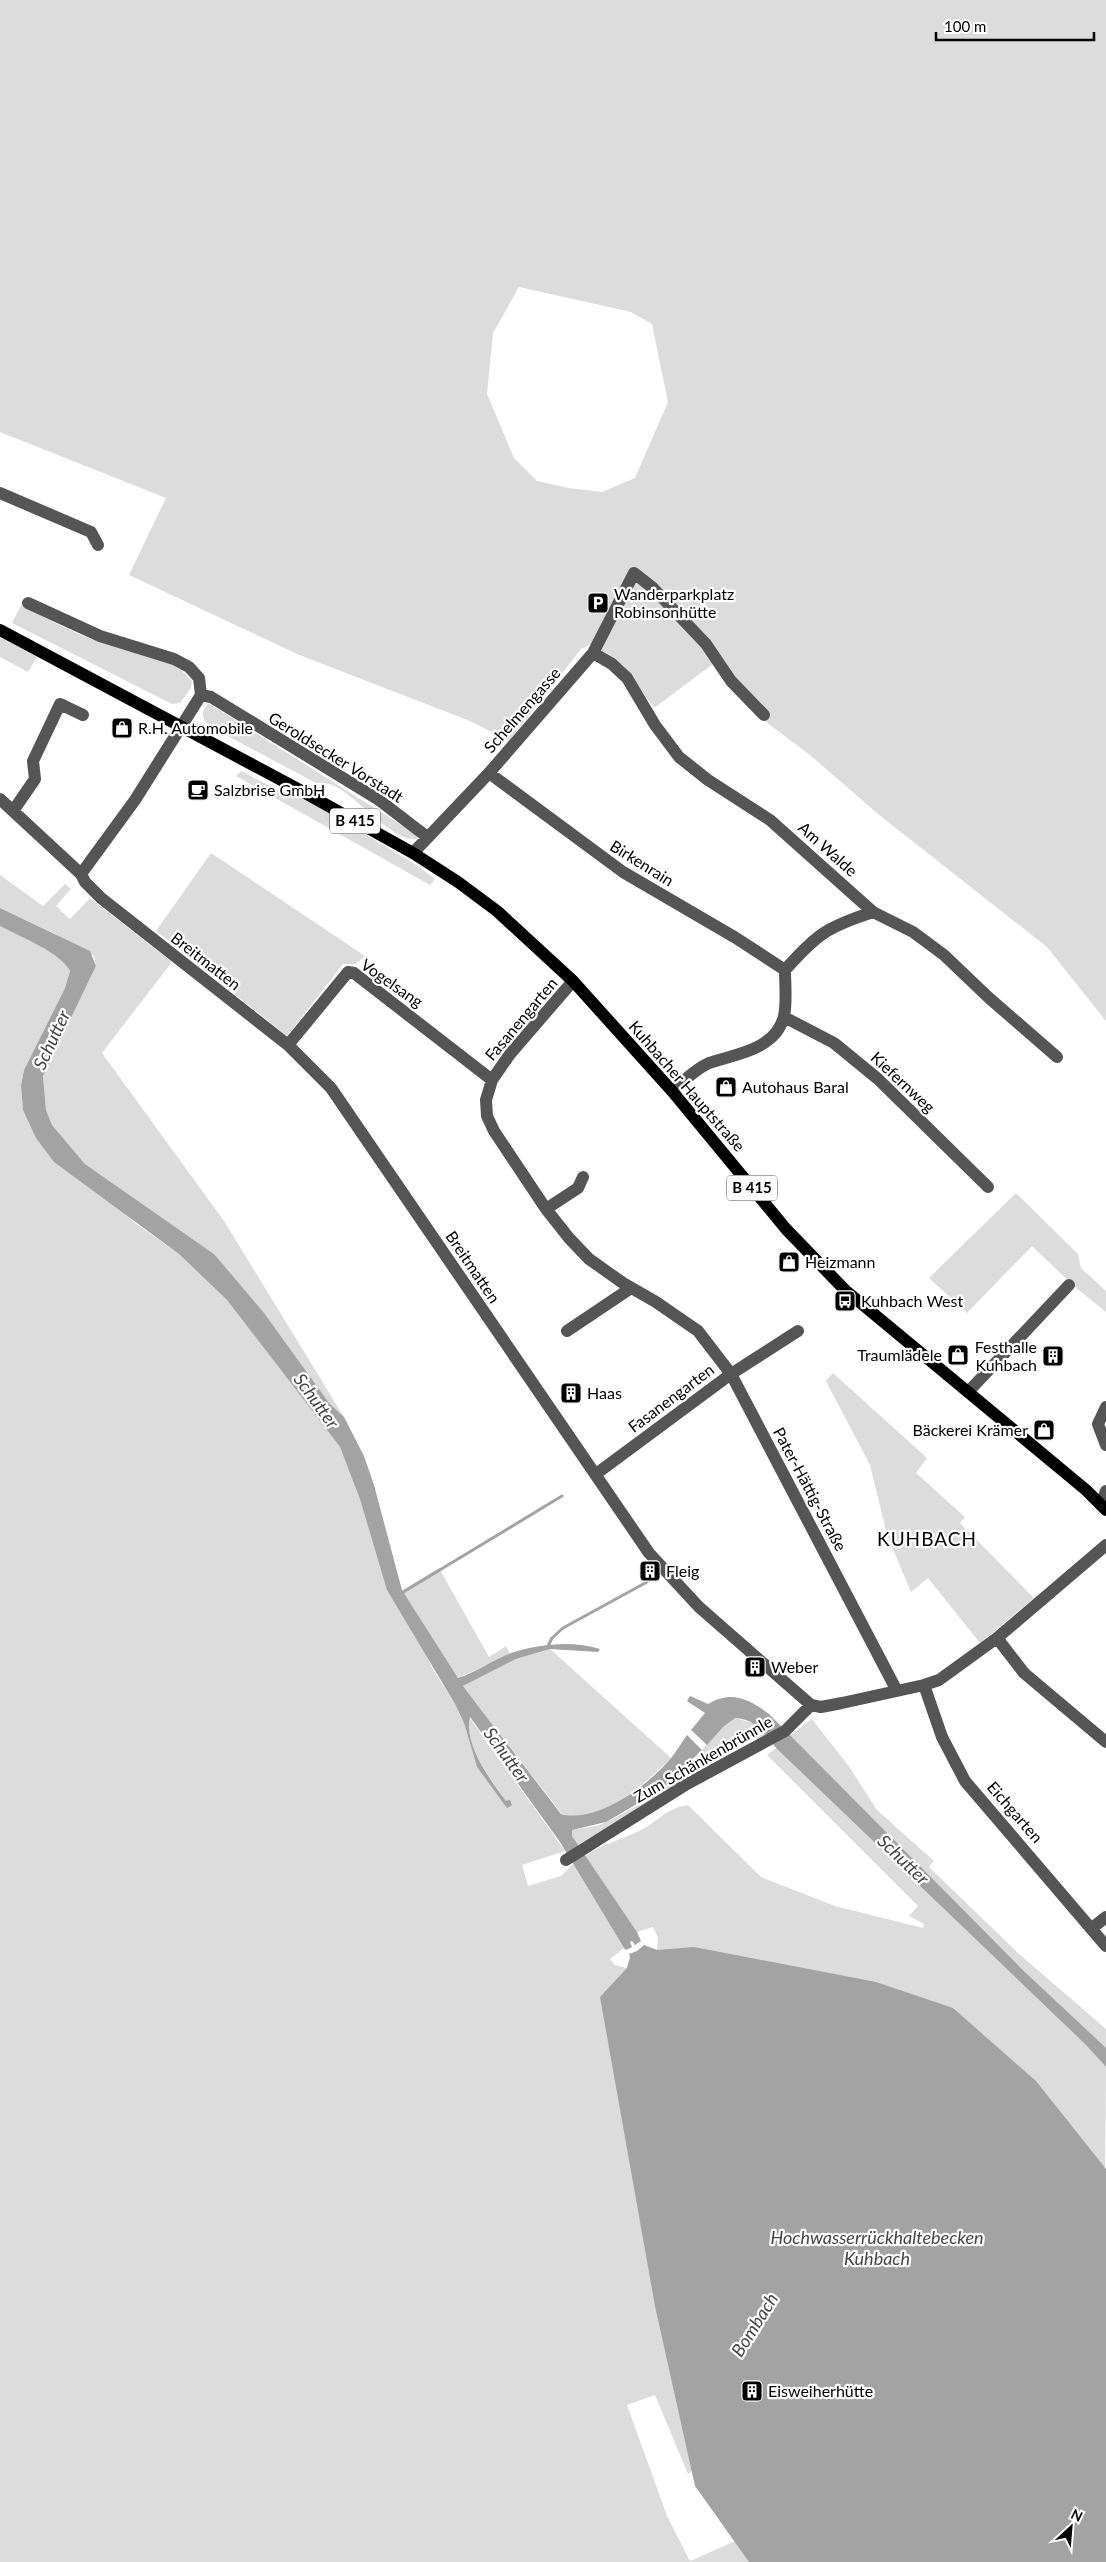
<svg xmlns="http://www.w3.org/2000/svg" width="1106" height="2562" font-family="Lato,sans-serif">
<style>
.green{fill:#dcdcdc;fill-rule:evenodd}
.water{fill:#a3a3a3}
.lines{fill:none;stroke-linecap:round;stroke-linejoin:round}
.stream{stroke:#a3a3a3;stroke-width:3}
.minor{stroke:#555;stroke-width:12}
.major{stroke:#000;stroke-width:12}
.labels{text-anchor:middle;stroke-width:4.5;stroke-linejoin:round;paint-order:stroke}
.shield{fill:#fff;stroke:#4c4c4c;stroke-width:1}
.shield-label{font-size:15px;font-weight:bold;fill:#000}
.poi-label{font-size:16px;fill:#000;stroke:#fff;text-anchor:start}
.street-label{font-size:16px;fill:#000;stroke:#fff}
.water-label{font-size:18px;font-style:italic;fill:#444;stroke:#fff}
.quarter-label{font-size:19px;letter-spacing:1px;fill:#000;stroke:#fff}
</style>
<rect width="100%" height="100%" fill="#fff"/>
<!-- green -->
<path class="green" d="M0 0H1106V1021L1047 947 878 814 810 755 762 719 713 664 654 708 623 665 590 645 581 649 509 741 470 721 297 654 129 575 166 498 0 432ZM519 287 631 312 652 324 668 402 635 478 602 492 569 488 537 481 514 458 487 394 493 333Z
M21 605C45 617 69 631 94 640 127 651 169 653 192 681L191 688 180 703 172 704 12 623Z
M0 637 37 657 28 672 0 657Z
M208 703 411 831 417 836V839C394 844 354 793 332 785 327 783 321 783 316 783L209 726C201 717 201 713 208 703Z
M241 771 280 791 297 793 418 866 435 879 430 885 236 776Z
M211 853 365 956 356 964H343L287 1036 156 931Z
M0 875 43 906 65 884 71 889 56 906 70 919 90 898 172 962 102 1053 224 1221 344 1417 329 1403 214 1254 85 1164 52 1125 46 1110 43 1076 96 966 94 956 53 933 0 908Z
M0 926C20 937 60 952 70 971L65 988 24 1070 21 1085 23 1110 132 1221 179 1254 227 1300 340 1447 432 1668 455 1704 464 1723 477 1767 506 1801C491 1780 464 1745 469 1717L565 1851 522 1865 528 1886 561 1876 573 1864 624 1948 610 1959 615 1965 627 1968 631 1957 657 1949 658 1938 653 1927 637 1932 585 1856C604 1843 621 1840 641 1830 659 1821 666 1808 688 1805L761 1877 835 1906 923 1928 924 1924 909 1916 918 1906 767 1755 776 1748 1086 2045 1106 2067 1101 2562H0ZM655 2395 688 2474 745 2423 821 2503 690 2561 667 2516 627 2405Z
M1016 1193 1078 1254 1081 1268 1106 1291V1312L1075 1287 1032 1246 967 1313 929 1278Z
M833 1373 927 1458 916 1473 965 1517 960 1523 1034 1598 980 1643 928 1578 911 1592 887 1535 870 1465 826 1381Z
M439 1568 489 1657 506 1646 510 1654 458 1678 402 1590Z
M550 1649 671 1758C646 1783 601 1825 562 1814L463 1686 516 1659Z
M735 1718 753 1723 766 1734 758 1740 745 1733H738L710 1761 684 1781 578 1845 572 1836V1830C584 1827 595 1828 606 1822 636 1808 669 1787 692 1762 705 1748 717 1727 735 1718Z
M812 1719 850 1768 877 1810 934 1861 929 1867 1018 1953 1106 2029V2048L1025 1972 791 1738 790 1735Z"/>
<!-- water -->
<path class="water" d="M0 908 90 951 96 966 43 1076 46 1110 52 1125 85 1164 214 1254 264 1313 329 1403 344 1417 364 1456 374 1485 402 1590 458 1678C476 1672 493 1660 511 1653 539 1644 572 1640 600 1649L598 1652 550 1649 516 1659 463 1686 561 1814C597 1824 650 1784 671 1758 677 1751 681 1743 687 1735L702 1750 661 1790 606 1822 572 1830V1836L637 1932 641 1941 635 1945 632 1941 630 1942 632 1947 626 1950 624 1948 560 1842 470 1717C463 1744 491 1781 506 1801L510 1800 512 1805 507 1808 477 1767 464 1723 455 1704 387 1590 360 1499 340 1447 227 1300 179 1254 54 1162 36 1138 23 1110 21 1085 24 1070 65 988 70 971C60 952 20 937 0 926Z
M690 1696 708 1704C732 1690 749 1699 769 1714L1025 1972 1104 2046 1106 2048V2067L1086 2045 776 1748C765 1733 755 1719 735 1718L723 1727 707 1745 691 1730 705 1713 687 1701Z
M644 1945 657 1950 694 1947 876 1982 953 2008 1036 2081 1106 2169V2562H749L695 2486 655 2306 600 1997 627 1968 630 1957 629 1954 637 1951Z"/>
<g class="lines">
<!-- stream -->
<path class="stream" d="M400 1594 562 1496
M548 1646 552 1638 563 1628 647 1582"/>
<!-- minor -->
<path class="minor" d="M0 493 91 532 98 545
M28 603 100 636 174 659 189 667 199 678 201 695
M593 653 612 664 627 678 655 725 679 757 708 780 770 820 873 912 913 932 944 955 988 997 1057 1057
M489 773 623 872 736 938 785 970
M0 799 81 874
M13 811 35 779 33 761 60 704 83 715
M426 836 379 800 211 697 201 695 135 800 81 874 85 882 101 898 288 1045 331 1088 649 1553 699 1607 811 1705
M413 853 489 773 593 653 634 573 653 588 706 644 731 681 764 715
M573 981 510 1054 492 1080 486 1100 487 1116 494 1131 546 1209 569 1238 589 1259 623 1283 656 1302 698 1331 731 1374 897 1691
M784 1017 834 1043 878 1079 988 1187
M288 1045 348 972 354 973 492 1080
M672 1091C684 1081 695 1069 709 1063 735 1054 776 1050 784 1016 787 1003 785 984 785 970 817 934 827 927 873 912
M546 1209 578 1188 583 1177
M567 1331 631 1288
M968 1392 1069 1285
M1106 1407 1098 1424 1106 1445
M596 1474 731 1374 798 1331
M1101 1504 1106 1491
M997 1638 1024 1673 1106 1742
M924 1685 942 1737 965 1781 1106 1946
M811 1705 821 1707 842 1703 924 1685 939 1680 997 1638 1106 1545
M566 1860 687 1784 785 1731 811 1705
M1092 1928 1106 1917"/>
<!-- major -->
<path class="major" d="M0 630 298 789 413 853 458 882 497 911 573 981 672 1091 786 1229 845 1290 1086 1490 1106 1510"/>
</g>
<!-- icons -->
<defs>
<g id="parking-square" transform="scale(1.125)"><rect x="-9" y="-9" width="18" height="18" rx="4" fill="#000" stroke="#fff"/><path d="M-3.5-5.5H1a3.5 3.5 0 0 1 0 7H-1V5.5H-3.5ZM-1-3.4V-.6H.8a1.4 1.4 0 0 0 0-2.8Z" fill="#fff"/></g>
<g id="shop-square" transform="scale(1.125)"><rect x="-9" y="-9" width="18" height="18" rx="4" fill="#000" stroke="#fff"/><path d="M-5-2.5h2.3a2.7 3.5 0 0 1 5.4 0H5L5.5 6h-11ZM-1.5-2.5h3a1.5 2.3 0 0 0-3 0Z" fill="#fff"/></g>
<g id="cafe-square" transform="scale(1.125)"><rect x="-9" y="-9" width="18" height="18" rx="4" fill="#000" stroke="#fff"/><path d="M-5.5-4.5H6V0H3Q3 3.5 0 3.5H-2.5Q-5.5 3.5-5.5 0ZM3-3.2v2h1.7v-2ZM-6 4.5H4V6H-6Z" fill="#fff"/></g>
<g id="bus-square" transform="scale(1.125)"><rect x="-9" y="-9" width="18" height="18" rx="4" fill="#000" stroke="#fff"/><path d="M-5-6H5V4H4V6H2V4H-2V6H-4V4H-5ZM-3.5-4V0h7V-4ZM-3.5 1.2v1.5H-2V1.2ZM2 1.2v1.5H3.5V1.2Z" fill="#fff"/></g>
<g id="building-square" transform="scale(1.125)"><rect x="-9" y="-9" width="18" height="18" rx="4" fill="#000" stroke="#fff"/><path d="M-4-6H4V6H1V3H-1V6H-4ZM-2.5-4.3h1.7v1.8h-1.7ZM.8-4.3h1.7v1.8H.8ZM-2.5-1h1.7V.8h-1.7ZM.8-1h1.7V.8H.8Z" fill="#fff"/></g>
</defs>
<g fill-rule="evenodd">
<use href="#parking-square" x="598" y="603"/>
<use href="#shop-square" x="122" y="728"/>
<use href="#cafe-square" x="198" y="790"/>
<use href="#shop-square" x="726" y="1087"/>
<use href="#shop-square" x="789" y="1262"/>
<use href="#bus-square" x="845" y="1301"/>
<use href="#shop-square" x="958" y="1355"/>
<use href="#building-square" x="1053" y="1356"/>
<use href="#building-square" x="571" y="1393"/>
<use href="#shop-square" x="1044" y="1430"/>
<use href="#building-square" x="650" y="1571"/>
<use href="#building-square" x="755" y="1667"/>
<use href="#building-square" x="752" y="2391"/>
</g>
<g class="labels">
<!-- shield labels -->
<g class="shield">
<rect x="330" y="808.5" width="50" height="25" rx="4"/>
<rect x="727" y="1175.5" width="50" height="25" rx="4"/>
</g>
<g class="shield-label">
<text x="355" y="826">B 415</text>
<text x="752" y="1193">B 415</text>
</g>
<!-- poi labels -->
<g class="poi-label">
<text x="614" y="600">Wanderparkplatz<tspan x="614" dy="18">Robinsonhütte</tspan></text>
<text x="138" y="734">R.H. Automobile</text>
<text x="214" y="796">Salzbrise GmbH</text>
<text x="742" y="1093">Autohaus Baral</text>
<text x="805" y="1268">Heizmann</text>
<text x="861" y="1307">Kuhbach West</text>
<text x="1037" y="1353" text-anchor="end">Festhalle<tspan x="1037" dy="18">Kuhbach</tspan></text>
<text x="942" y="1361" text-anchor="end">Traumlädele</text>
<text x="587" y="1399">Haas</text>
<text x="1028" y="1436" text-anchor="end">Bäckerei Krämer</text>
<text x="666" y="1577">Fleig</text>
<text x="771" y="1673">Weber</text>
<text x="768" y="2397">Eisweiherhütte</text>
</g>
<!-- street labels -->
<g class="street-label">
<text transform="translate(522 710) rotate(-49)" y="6">Schelmengasse</text>
<text transform="translate(336 757) rotate(32)" y="6">Geroldsecker Vorstadt</text>
<text transform="translate(828 849) rotate(42)" y="6">Am Walde</text>
<text transform="translate(642 863) rotate(32)" y="6">Birkenrain</text>
<text transform="translate(206 961) rotate(38)" y="6">Breitmatten</text>
<text transform="translate(392 983) rotate(35)" y="6">Vogelsang</text>
<text transform="translate(521 1019) rotate(-50)" y="6">Fasanengarten</text>
<text transform="translate(903 1082) rotate(43)" y="6">Kiefernweg</text>
<text transform="translate(687 1086) rotate(49)" y="6">Kuhbacher Hauptstraße</text>
<text transform="translate(473 1267) rotate(56)" y="6">Breitmatten</text>
<text transform="translate(671 1398) rotate(-37)" y="6">Fasanengarten</text>
<text transform="translate(810 1489) rotate(62)" y="6">Pater-Hättig-Straße</text>
<text transform="translate(703 1759) rotate(-30)" y="6">Zum Schänkenbrünnle</text>
<text transform="translate(1015 1812) rotate(49)" y="6">Eichgarten</text>
</g>
<!-- water labels -->
<g class="water-label">
<text transform="translate(52 1040) rotate(-65)" y="6">Schutter</text>
<text transform="translate(316 1401) rotate(54)" y="6">Schutter</text>
<text transform="translate(506 1755) rotate(54)" y="6">Schutter</text>
<text transform="translate(903 1860) rotate(44)" y="6">Schutter</text>
<text x="877" y="2244">Hochwasserrückhaltebecken<tspan x="877" dy="21">Kuhbach</tspan></text>
<text transform="translate(755 2325) rotate(-58)" y="6">Bombach</text>
</g>
<!-- quarter labels -->
<g class="quarter-label">
<text x="927" y="1546">KUHBACH</text>
</g>
</g>
<!-- north arrow -->
<g transform="translate(1071 2527) rotate(26)" stroke="#ffffff" stroke-width="4" paint-order="stroke">
<path d="M0-4L9 19L0 12L-9 19Z" fill="#000000"/>
<text y="-8" font-size="14" font-weight="bold" text-anchor="middle" fill="#000000">N</text>
</g>
<!-- scale -->
<path d="M936 32v8h158v-8" fill="none" stroke="#000000" stroke-width="2.5"/>
<text x="944" y="32" font-size="15" fill="#000000" stroke="#ffffff" stroke-width="4" paint-order="stroke">100 m</text>
</svg>
